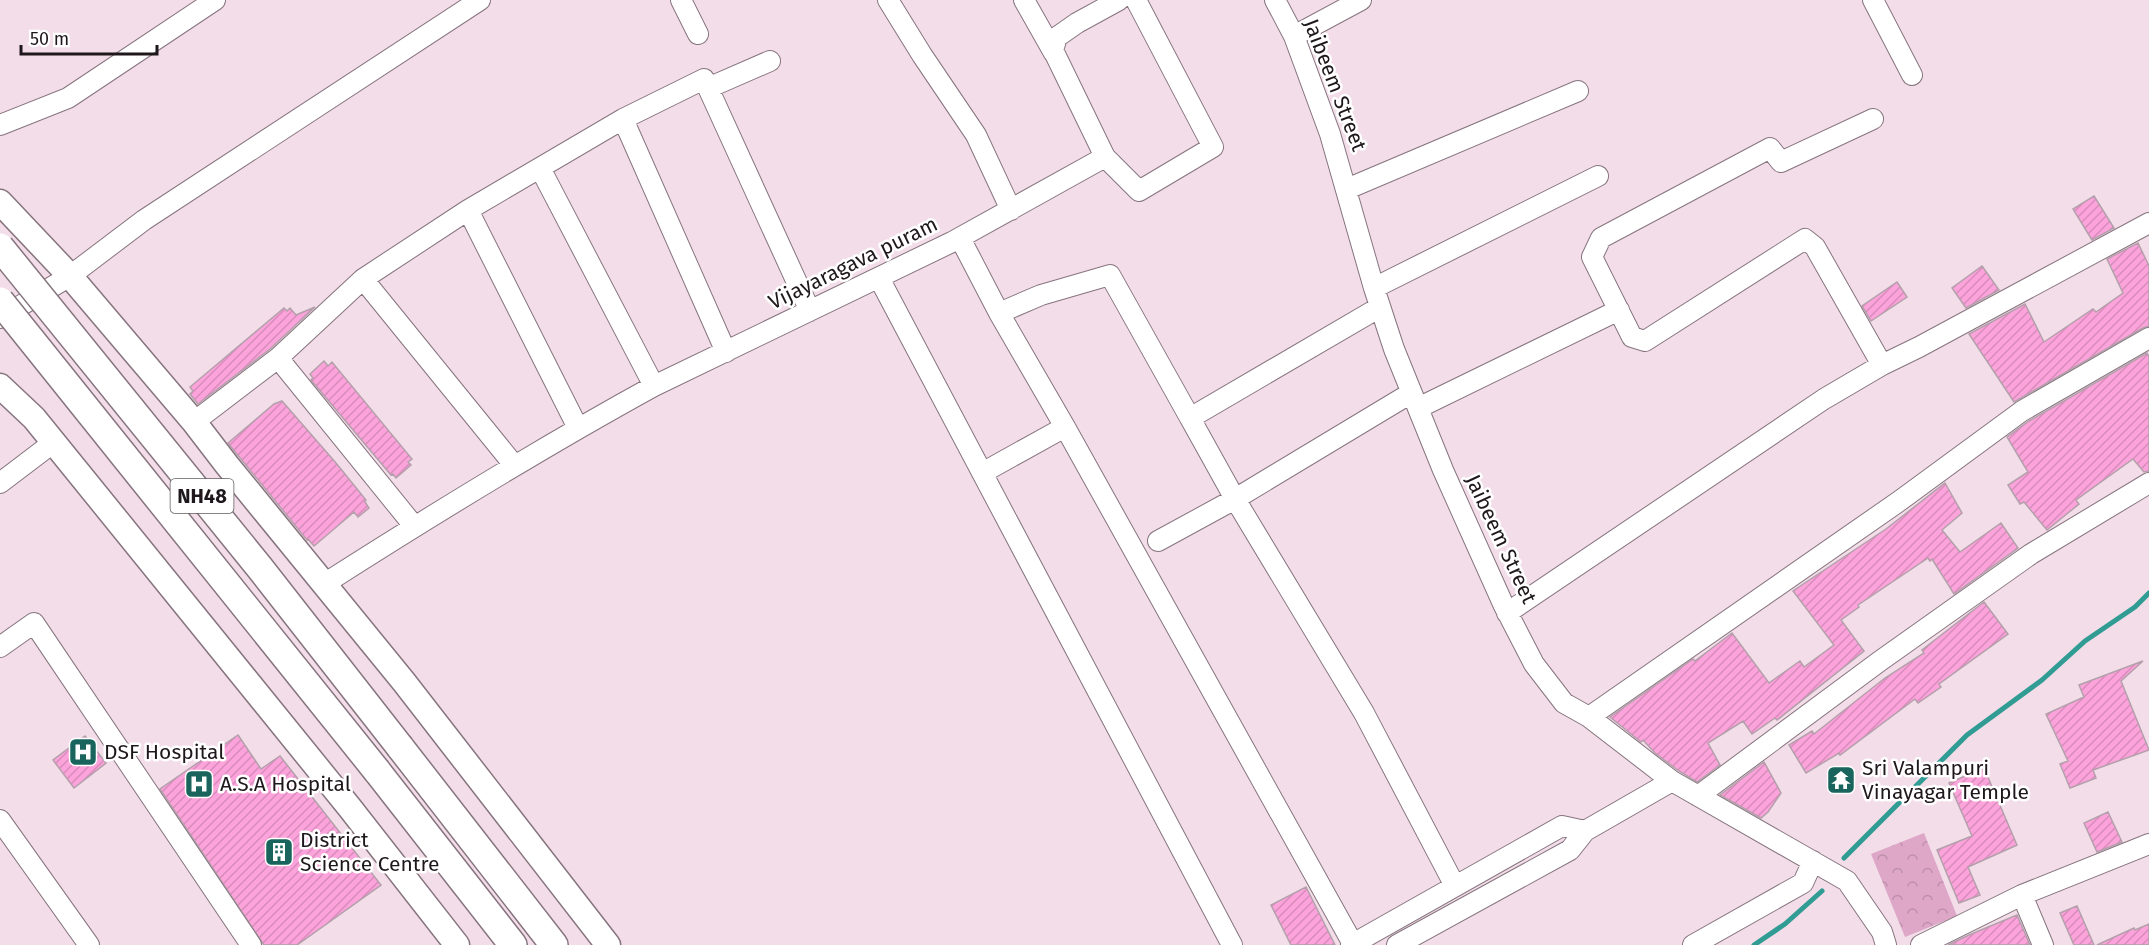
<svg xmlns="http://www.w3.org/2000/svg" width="2149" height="945" font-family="'Fira Sans',sans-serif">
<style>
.park{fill:url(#park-crowns)}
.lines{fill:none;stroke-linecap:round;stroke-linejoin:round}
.stream{stroke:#319c93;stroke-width:5}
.building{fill:url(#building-hatch);stroke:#b3a0ab;stroke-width:1.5}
.minor-casing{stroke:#86747e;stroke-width:22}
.major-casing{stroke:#86747e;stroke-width:27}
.highway-casing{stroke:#86747e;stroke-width:30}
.minor{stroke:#fff;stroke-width:20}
.major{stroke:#fff;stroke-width:24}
.highway{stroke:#fff;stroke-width:27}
.highway-bridge-casing{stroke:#86747e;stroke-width:30;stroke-linecap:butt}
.highway-bridge{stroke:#fff;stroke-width:27}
.labels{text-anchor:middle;stroke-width:5;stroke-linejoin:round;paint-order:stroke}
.shield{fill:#fff;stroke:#625d5f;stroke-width:1.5}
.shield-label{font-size:20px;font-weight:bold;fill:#1e171b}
.street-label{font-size:21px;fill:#1e171b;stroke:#fff}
.poi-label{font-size:21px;fill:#1e171b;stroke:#fff;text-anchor:start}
</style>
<defs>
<pattern id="park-crowns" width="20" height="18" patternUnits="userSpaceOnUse" patternTransform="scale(1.5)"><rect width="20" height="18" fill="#dea7c8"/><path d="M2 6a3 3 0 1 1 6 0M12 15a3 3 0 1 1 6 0" fill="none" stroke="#be8fab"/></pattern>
<pattern id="building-hatch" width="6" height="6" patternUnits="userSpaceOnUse" patternTransform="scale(1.5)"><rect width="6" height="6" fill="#fda3db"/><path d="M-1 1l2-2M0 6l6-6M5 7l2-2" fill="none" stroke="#d88cbb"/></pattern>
</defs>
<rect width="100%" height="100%" fill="#f2dde9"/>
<!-- park -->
<path class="park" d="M1924 833 1957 916 1905 937 1871 854Z"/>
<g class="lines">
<!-- stream -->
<path class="stream" d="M1844 858 1967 735 2042 680 2085 641 2135 607 2149 593
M1754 945 1785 924 1822 891"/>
</g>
<!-- building -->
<path class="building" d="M2094 196 2114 228 2092 240 2073 209Z
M2138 243 2149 266V326L2143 328 2014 402 1969 334 2025 304 2044 342 2093 309 2096 312 2123 293 2107 259Z
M1982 266 1999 290 1966 308 1952 288Z
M1897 282 1907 297 1871 321 1862 306Z
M315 307 270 349 198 404 190 394 193 391 190 387 284 308 287 311 290 308 296 315Z
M2147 353 2149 357V471L2144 472 2133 459 2076 500 2079 504 2047 530 2024 502 2020 504 2008 485 2028 472 2007 437 2029 421Z
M324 361 328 366 332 362 412 459 408 462 411 465 396 478 393 474 391 475 311 380 313 378 310 374Z
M282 401 336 463 366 500 365 502 369 508 358 517 354 512 314 546 308 539 307 540 228 443 274 404Z
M1945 483 1962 513 1942 530 1960 552 2001 523 2018 548 1954 594 1932 559 1930 561 1928 558 1858 605 1859 607 1841 620 1864 651 1777 720 1775 718 1752 734 1743 721 1708 743 1720 765 1697 782 1679 771 1655 753 1643 740 1641 742 1610 717 1693 659 1695 661 1732 633 1769 683 1800 661 1804 667 1834 645 1793 591 1886 529Z
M1984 602 2008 634 1939 684 1941 687 1918 703 1915 699 1840 755 1839 753 1806 773 1789 745 1812 731 1814 734 1885 678 1924 653 1922 650Z
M2143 661 2121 681 2149 750 2093 770 2096 778 2070 788 2060 764 2068 761 2046 714 2084 697 2079 685Z
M238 735 261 769 280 756 381 885 297 945H264L160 789Z
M85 736 106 763 74 788 53 760Z
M1764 762 1781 793 1768 812 1761 818 1720 795Z
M1984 768 2017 845 1968 867 1980 895 1959 903 1937 850 1972 836 1949 783Z
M2108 812 2122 842 2097 852 2084 823Z
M1306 887 1335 945H1291L1271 905Z
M2077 906 2094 945H2074L2060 913Z
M2017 915 2030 945H1948L1969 935Z
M2149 924V945H2097L2134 928 2135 930Z"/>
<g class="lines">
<!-- minor casing -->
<g class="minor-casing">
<path id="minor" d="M681 0 698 34
M888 0 922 55 976 135 1011 210
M1024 0 1054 53
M1275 0 1294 36 1330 134 1374 288 1394 349 1443 470 1504 606 1534 664 1564 703 1589 717 1672 781 1847 881 1882 932 1886 945
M1873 0 1912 75
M1294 36 1361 0
M708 88 770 61
M1873 119 1781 162 1770 148 1601 238 1592 257 1632 337 1645 341 1805 239 1815 247 1882 365
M0 125 68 98 215 0
M1105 157 1139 191 1213 147 1136 0
M540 168 654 386 952 242 1105 157 1053 50 1057 37 1077 23 1119 0
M1347 189 1578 91
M960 238 999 313 1065 427 1353 944
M879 278 1232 945
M363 279 468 210
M1374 288 1598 176
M999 313 1041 295 1110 275 1190 418
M0 318 70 276 144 220 480 0
M726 352 623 119 704 79 810 311
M278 358 414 526
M1411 393 1235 499 1364 713 1455 886
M1418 408 1619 310
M194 422 278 358 363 279 514 465
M578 428 468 210 623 119
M982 473 1065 427
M0 483 54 442
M1158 541 1235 499 1190 418 1380 307
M324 584C432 515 541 448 654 386
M1507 613 1824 399 1882 365 1919 347 2149 223
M0 647 34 623 251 945
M1589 717 1898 502 2022 411 2149 338
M1698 796 1880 661 2031 554 2149 483
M0 820 89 945
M2022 895 2043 945
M1351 945 1562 826 1585 831
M1397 945 1570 850 1585 831 1672 781
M1693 945 1803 883 1813 861
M1921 945 2022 895 2149 844"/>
</g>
<!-- major casing -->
<g class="major-casing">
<path id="major" d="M0 202 70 276 194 422 227 465 404 682 608 945
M0 386 34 418 350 808 457 945"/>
</g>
<!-- highway casing -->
<g class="highway-casing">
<path id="highway" d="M400 747 554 945
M377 771 513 945"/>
</g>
<!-- minor -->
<use href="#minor" class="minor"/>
<!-- major -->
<use href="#major" class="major"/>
<!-- highway -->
<use href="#highway" class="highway"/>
<!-- highway-bridge casing -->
<g class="highway-bridge-casing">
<path id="highway-bridge" d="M0 247 260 568 400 747
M0 301 377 771"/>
</g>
<!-- highway-bridge -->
<use href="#highway-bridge" class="highway-bridge"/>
</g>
<!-- icons -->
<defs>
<g id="hospital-square" transform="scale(1.5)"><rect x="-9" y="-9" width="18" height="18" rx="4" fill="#19645d" stroke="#fff"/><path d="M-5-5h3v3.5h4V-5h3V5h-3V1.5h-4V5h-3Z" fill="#fff"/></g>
<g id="temple-square" transform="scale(1.5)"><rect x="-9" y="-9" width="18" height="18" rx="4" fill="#19645d" stroke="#fff"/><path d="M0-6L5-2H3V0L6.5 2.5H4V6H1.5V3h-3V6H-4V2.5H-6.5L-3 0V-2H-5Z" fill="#fff"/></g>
<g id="building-square" transform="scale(1.5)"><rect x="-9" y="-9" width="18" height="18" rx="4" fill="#19645d" stroke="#fff"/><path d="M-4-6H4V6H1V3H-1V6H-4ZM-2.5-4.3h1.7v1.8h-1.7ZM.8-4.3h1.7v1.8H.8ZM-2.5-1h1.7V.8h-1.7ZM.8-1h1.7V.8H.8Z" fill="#fff"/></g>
</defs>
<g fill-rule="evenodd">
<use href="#hospital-square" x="83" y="752"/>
<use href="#temple-square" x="1841" y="780"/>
<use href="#hospital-square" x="199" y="784"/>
<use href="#building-square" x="279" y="852"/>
</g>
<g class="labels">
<!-- shield labels -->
<rect class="shield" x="170.5" y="479" width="63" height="34" rx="4.5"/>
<g class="shield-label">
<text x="202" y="503">NH48</text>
</g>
<!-- street labels -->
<g class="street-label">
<text transform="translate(1335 85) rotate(69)" y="7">Jaibeem Street</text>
<text transform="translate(853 263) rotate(-26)" y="7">Vijayaragava puram</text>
<text transform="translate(1501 539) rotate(65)" y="7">Jaibeem Street</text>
</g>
<!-- poi labels -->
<g class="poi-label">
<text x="104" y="759">DSF Hospital</text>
<text x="1862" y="775">Sri Valampuri<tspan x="1862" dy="24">Vinayagar Temple</tspan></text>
<text x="220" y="791">A.S.A Hospital</text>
<text x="300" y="847">District<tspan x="300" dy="24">Science Centre</tspan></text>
</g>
</g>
<!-- scale -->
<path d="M21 45v9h136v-9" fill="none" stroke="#1e171b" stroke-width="3"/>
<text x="30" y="45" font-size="18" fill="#1e171b" stroke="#ffffff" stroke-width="4.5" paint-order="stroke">50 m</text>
</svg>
